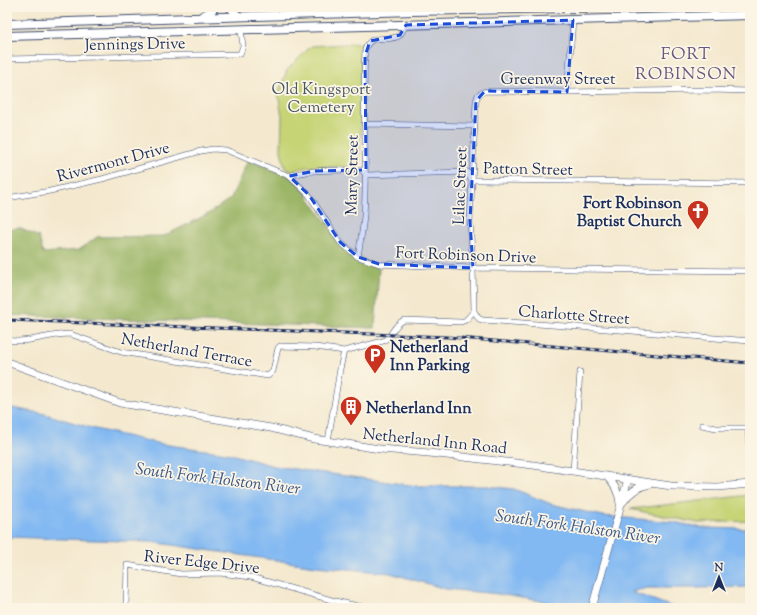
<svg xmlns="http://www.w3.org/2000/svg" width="757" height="615" font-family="'Sorts Mill Goudy',serif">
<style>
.green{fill:#c6d476;stroke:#70826a}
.forest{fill:#9cb667;stroke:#5c7262}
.water{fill:#83b9f2;stroke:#4f74a8}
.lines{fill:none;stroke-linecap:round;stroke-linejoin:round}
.minor-casing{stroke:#3c4b6f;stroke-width:6}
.tertiary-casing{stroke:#3c4b6f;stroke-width:8}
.secondary-casing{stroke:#3c4b6f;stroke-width:8}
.trunk-casing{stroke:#3c4b6f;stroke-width:10}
.minor{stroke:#fff;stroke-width:5}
.tertiary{stroke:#fff;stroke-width:6}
.secondary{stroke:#fff;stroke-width:7}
.trunk{stroke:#fff;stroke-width:8}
.rail-casing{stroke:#1b2f5e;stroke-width:3}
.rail{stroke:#fcf5e5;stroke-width:1.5;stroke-dasharray:4.5;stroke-linecap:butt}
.marked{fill:#1d4ed8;fill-opacity:0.2;stroke:#1d4ed8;stroke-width:3;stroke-dasharray:8 5;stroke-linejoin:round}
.labels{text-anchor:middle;stroke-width:3.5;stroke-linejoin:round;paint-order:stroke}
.street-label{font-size:16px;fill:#1b2f5e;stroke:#fcf5e5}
.park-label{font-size:16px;fill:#465864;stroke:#fcf5e5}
.poi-label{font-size:16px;font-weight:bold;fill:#1b2f5e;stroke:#fcf5e5;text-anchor:start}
.neighbourhood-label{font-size:17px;letter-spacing:1px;fill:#665982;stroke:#fcf5e5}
.water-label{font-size:17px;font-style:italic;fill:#3a588a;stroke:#fcf5e5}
</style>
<rect width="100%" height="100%" fill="#fcf5e5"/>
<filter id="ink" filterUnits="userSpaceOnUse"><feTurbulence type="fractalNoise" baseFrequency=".025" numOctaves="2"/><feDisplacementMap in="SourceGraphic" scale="8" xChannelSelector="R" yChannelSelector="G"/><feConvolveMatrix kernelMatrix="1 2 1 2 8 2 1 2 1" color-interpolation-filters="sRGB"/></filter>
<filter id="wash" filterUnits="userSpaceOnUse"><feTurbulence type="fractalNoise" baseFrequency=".012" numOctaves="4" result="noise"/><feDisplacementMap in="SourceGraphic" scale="16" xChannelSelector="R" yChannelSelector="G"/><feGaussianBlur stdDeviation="0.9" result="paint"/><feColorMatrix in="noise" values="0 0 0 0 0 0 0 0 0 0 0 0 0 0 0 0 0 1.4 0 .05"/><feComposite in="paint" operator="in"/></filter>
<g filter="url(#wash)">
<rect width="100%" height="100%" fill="#f4e9cf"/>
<!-- green -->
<path class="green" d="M362 43 360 163 354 167H307L290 171 285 168 281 151 282 116 278 94 287 70 311 46Z
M750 495V521L698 523 630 509Z"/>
<!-- forest -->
<path class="forest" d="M248 160 289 176 300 185 340 242 358 257 379 268 375 328 7 315V230L19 228 39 237 43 253 79 250 97 237 164 236 208 214 231 198Z"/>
<!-- water -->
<path class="water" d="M7 407 45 414 95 429 161 444 227 453 274 466 417 486H487L514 489 551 504 603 516 673 522 702 528 750 529V587L696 588H647L631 592 676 608H572L541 601 498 594 446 589 390 573 316 566 151 542 7 537Z"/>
</g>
<g filter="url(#ink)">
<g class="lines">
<!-- minor casing -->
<g class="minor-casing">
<path id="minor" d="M7 59 240 54 243 46 241 30
M567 92 573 20
M364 124 475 126
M289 176C312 169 337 170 362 170L366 175 467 172 471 180H480L750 183
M7 198 50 191 102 179 201 151 213 149 226 150 289 176 309 195 340 242 358 257 379 264 473 268 750 271
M358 257C360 243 363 229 364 215 368 160 362 105 365 50 371 31 386 43 399 36 402 33 404 28 406 25
M474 311 473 268 470 221 476 101 478 95 485 91 567 92 710 90 750 91
M7 340C29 344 48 334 70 334L121 352 268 376 273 371 278 348 280 346 315 347 344 351
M702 425 716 428H750
M748 428 750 464
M328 441 340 369 344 351 383 341C393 336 392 326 404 320L461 322 466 320 474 311 479 319 483 320 620 330 750 341
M573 471 580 372
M126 608 127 565 181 574 220 573 251 577 335 601 367 608"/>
</g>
<!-- tertiary casing -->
<g class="tertiary-casing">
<path id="tertiary" d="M228 7 240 16"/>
</g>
<!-- secondary casing -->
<g class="secondary-casing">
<path id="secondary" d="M7 362 120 403 271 428 314 439 380 449 429 453 533 465 671 486 718 487 750 484
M606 476C615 484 619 492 620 504
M623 502C629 493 639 486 650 484
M592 608 628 479"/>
</g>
<!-- trunk casing -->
<g class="trunk-casing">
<path id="trunk" d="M201 17 210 12 215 7
M7 24 412 11 629 7
M7 36 750 15"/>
</g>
<!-- minor -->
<use href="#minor" class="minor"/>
<!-- tertiary -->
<use href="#tertiary" class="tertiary"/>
<!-- secondary -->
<use href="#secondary" class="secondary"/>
<!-- trunk -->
<use href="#trunk" class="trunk"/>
<!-- rail casing -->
<g class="rail-casing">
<path id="rail" d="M7 320 448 337 750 363"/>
</g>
<!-- rail -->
<use href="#rail" class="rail"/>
</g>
</g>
<!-- marked area -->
<path class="marked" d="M573 20 567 92 485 91 476 101 470 221 473 268 379 264 358 257 340 242 309 195 289 176 316 171 366 170 365 56 370 41 400 35 406 25Z"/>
<!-- icons -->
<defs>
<g id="church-pin" transform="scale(1.15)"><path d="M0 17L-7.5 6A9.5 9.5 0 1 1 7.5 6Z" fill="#c8321e" stroke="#fcf5e5"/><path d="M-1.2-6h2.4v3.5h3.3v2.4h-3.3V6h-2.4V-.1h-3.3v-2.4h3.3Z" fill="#fff"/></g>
<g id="parking-pin" transform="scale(1.15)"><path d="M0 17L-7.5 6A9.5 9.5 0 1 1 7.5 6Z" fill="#c8321e" stroke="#fcf5e5"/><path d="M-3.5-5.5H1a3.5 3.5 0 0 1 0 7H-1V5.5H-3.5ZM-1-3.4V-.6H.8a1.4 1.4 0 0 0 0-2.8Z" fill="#fff"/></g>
<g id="building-pin" transform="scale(1.15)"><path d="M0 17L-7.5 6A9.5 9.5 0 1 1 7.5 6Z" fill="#c8321e" stroke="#fcf5e5"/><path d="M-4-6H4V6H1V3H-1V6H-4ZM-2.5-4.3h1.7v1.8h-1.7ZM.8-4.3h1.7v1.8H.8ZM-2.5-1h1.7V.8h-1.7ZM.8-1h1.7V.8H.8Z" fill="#fff"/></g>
</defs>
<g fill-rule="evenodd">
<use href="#church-pin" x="698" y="211"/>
<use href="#parking-pin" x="375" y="355"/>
<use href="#building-pin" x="351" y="407"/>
</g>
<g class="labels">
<!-- street labels -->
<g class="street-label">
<text transform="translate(135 43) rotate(-1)" y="6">Jennings Drive</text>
<text x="558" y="84">Greenway Street</text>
<text transform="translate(113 161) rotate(-15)" y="6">Rivermont Drive</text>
<text transform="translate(528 168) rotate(1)" y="6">Patton Street</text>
<text transform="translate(351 175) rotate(-89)" y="6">Mary Street</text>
<text transform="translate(459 186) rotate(-88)" y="6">Lilac Street</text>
<text transform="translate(466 254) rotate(2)" y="6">Fort Robinson Drive</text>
<text transform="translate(574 314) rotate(4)" y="6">Charlotte Street</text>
<text transform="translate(187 349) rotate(10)" y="6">Netherland Terrace</text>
<text transform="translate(435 440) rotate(6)" y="6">Netherland Inn Road</text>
<text transform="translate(202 561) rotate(6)" y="6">River Edge Drive</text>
</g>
<!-- park labels -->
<g class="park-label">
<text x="321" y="94">Old Kingsport<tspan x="321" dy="18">Cemetery</tspan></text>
</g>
<!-- poi labels -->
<g class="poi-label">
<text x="682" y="208" text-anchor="end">Fort Robinson<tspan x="682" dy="18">Baptist Church</tspan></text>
<text x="390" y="352">Netherland<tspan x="390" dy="18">Inn Parking</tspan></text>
<text x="366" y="413">Netherland Inn</text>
</g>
<!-- neighbourhood labels -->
<g class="neighbourhood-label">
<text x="686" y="59">FORT<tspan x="686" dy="20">ROBINSON</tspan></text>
</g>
<!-- water labels -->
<g class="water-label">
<text transform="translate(218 478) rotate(7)" y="6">South Fork Holston River</text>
<text transform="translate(578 526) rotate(8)" y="6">South Fork Holston River</text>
</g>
</g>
<!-- margin -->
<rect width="757" height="615" fill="none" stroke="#fcf5e5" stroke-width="24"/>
<!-- north arrow -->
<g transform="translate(719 577)" stroke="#fcf5e5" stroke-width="3" paint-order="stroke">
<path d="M0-3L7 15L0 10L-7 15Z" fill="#1b2f5e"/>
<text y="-6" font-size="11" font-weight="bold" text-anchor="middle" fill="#1b2f5e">N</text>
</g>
</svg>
